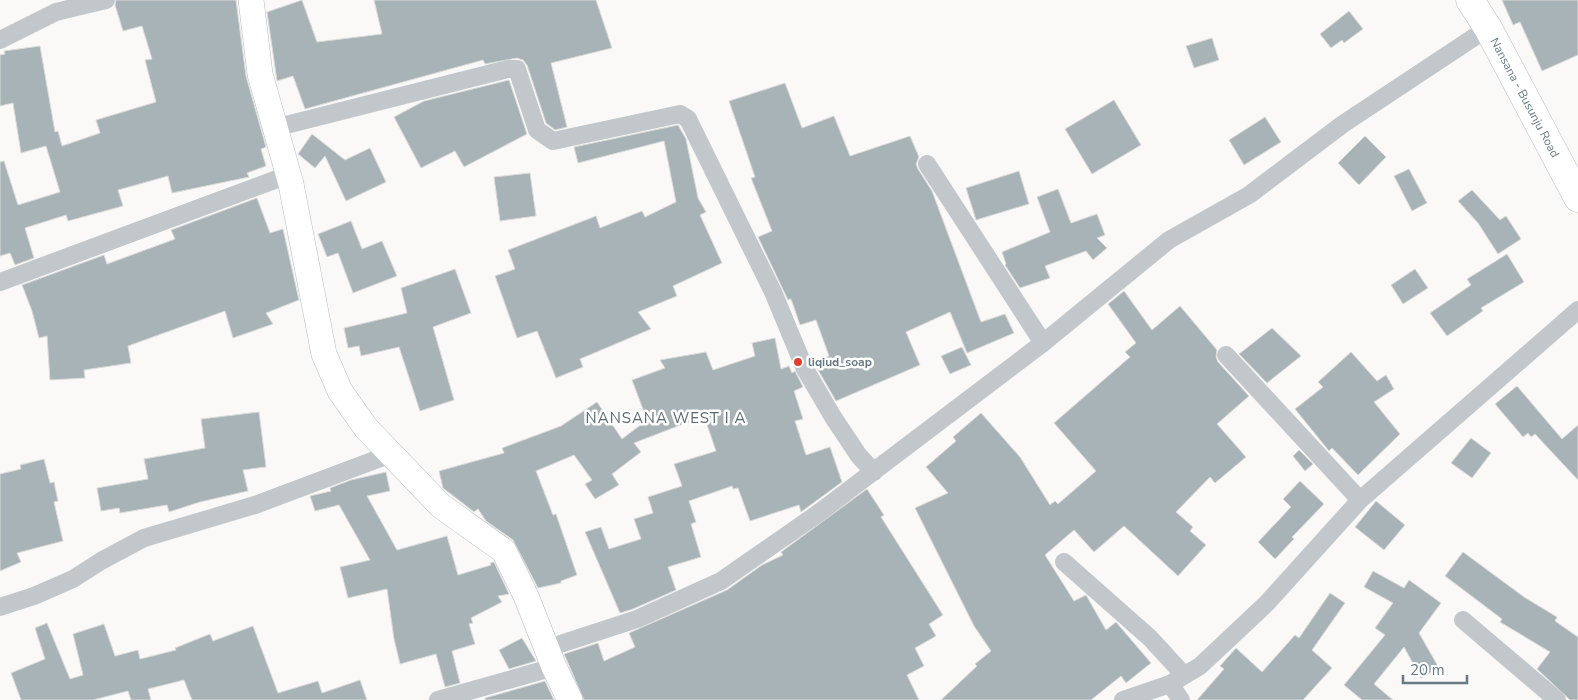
<svg xmlns="http://www.w3.org/2000/svg" width="1578" height="700" font-family="'Nunito Sans',sans-serif">
<style>
.building{fill:#a8b3b7;stroke:#dcdbda}
.lines{fill:none;stroke-linecap:round;stroke-linejoin:round}
.secondary-casing{stroke:#b3bbbe;stroke-width:26}
.primary-casing{stroke:#b5bbbe;stroke-width:29}
.street{stroke:#c1c7ca;stroke-width:18}
.secondary{stroke:#fff;stroke-width:25}
.primary{stroke:#fff;stroke-width:28}
.poi-dot{fill:#e13d31;stroke:#fff;stroke-width:2}
.labels{text-anchor:middle;stroke-width:5;stroke-linejoin:round;paint-order:stroke}
.street-label{font-size:12px;fill:#657a82;stroke:#fff}
.poi-label{font-size:12px;font-weight:bold;fill:#657a82;stroke:#fff;text-anchor:start}
.quarter-label{font-size:15px;letter-spacing:1px;fill:#57676d;stroke:#fff}
</style>
<rect width="100%" height="100%" fill="#faf9f8"/>
<!-- building -->
<path class="building" d="M116 0H236L246 76 266 147 261 149 266 166 247 173 249 177 172 193 168 176 118 190 123 206 68 221 66 215 25 228 34 258 15 265 10 253 0 256V162L4 161 18 205 60 192 46 146 21 153 13 103 0 106V55L5 54 4 51 40 46 55 132 58 131 62 146 100 133 96 120 156 102 145 60 152 59 142 26 123 31 115 5Z
M302 0 317 42 382 34 374 0H596L612 48 551 63 567 127 555 130 546 123 527 65 523 60 517 58 485 64 483 60 305 109 293 76 277 81 267 12Z
M1502 0H1578V55L1542 71 1520 22 1513 25Z
M1349 11 1363 29 1344 43 1342 40 1331 48 1320 34Z
M1212 38 1219 60 1194 68 1186 46Z
M509 80 527 134 464 167 455 151 421 168 394 117 424 101Z
M785 83 802 128 834 116 850 156 910 136 919 157 916 164 918 169 932 191 981 322 1005 314 1014 333 967 353 950 312 906 332 920 365 836 401 814 363 829 356 816 320 800 325 791 299 788 300 758 237 772 231 751 178 755 177 729 101Z
M1114 100 1141 145 1092 174 1065 129Z
M1265 117 1281 142 1244 165 1229 140Z
M678 125 686 139 698 198 706 212 700 215 722 263 673 286 677 296 638 312 651 329 580 359 583 367 556 378 537 331 517 338 495 276 515 269 508 250 596 216 600 228 642 211 645 217 676 202 664 141 578 163 574 147Z
M312 134 345 160 370 148 386 182 346 201 325 156 315 168 298 154Z
M1365 136 1386 157 1359 185 1338 163Z
M1409 169 1427 203 1412 211 1394 176Z
M1019 171 1029 204 976 220 966 188Z
M530 173 536 216 500 221 494 177Z
M1058 189 1071 223 1097 214 1105 235 1097 238 1107 248 1093 260 1086 251 1045 266 1050 278 1020 288 1005 265 1006 264 1002 252 1050 232 1037 197Z
M1472 190 1500 220 1506 216 1521 239 1498 254 1478 223 1458 201Z
M257 198 270 233 283 229 299 300 266 313 273 324 233 338 225 311 128 346 131 363 84 370 85 378 50 380 47 336 39 338 32 311 22 285 104 255 107 264 175 239 171 230Z
M351 221 362 249 382 241 397 276 353 293 338 253 327 257 318 234Z
M1507 254 1524 282 1481 308 1483 311 1447 336 1430 313 1471 285 1467 279Z
M455 269 471 313 433 327 454 400 420 411 399 347 361 356 359 346 348 348 344 328 407 313 401 288Z
M1415 269 1428 288 1403 304 1391 285Z
M1124 291 1152 330 1180 306 1217 350 1216 357 1218 362 1249 396 1217 424 1246 457 1215 483 1210 477 1176 512 1193 527 1190 531 1206 545 1178 576 1124 526 1094 552 1074 530 1045 555 1074 601 1086 595 1106 630 1116 622 1151 663 1126 683 1121 676 1091 700H941L977 666 975 664 991 651 974 626 915 508 948 493 926 467 956 441 953 437 981 413 1020 457 1050 505 1055 501 1058 504 1096 471 1054 423 1130 357 1125 352 1136 343 1108 304Z
M1272 328 1301 356 1267 383 1239 354Z
M775 338 781 369 789 366 792 373 795 371 803 387 794 391 803 419 795 421 806 455 830 447 842 482 801 512 799 505 750 521 738 488 733 489 732 486 689 501 696 522 691 524 701 557 668 567 676 590 633 609 620 613 585 532 601 527 609 549 641 539 634 519 653 513 648 497 682 486 674 464 716 451 704 416 634 443 641 452 612 474 619 485 595 499 585 484 592 480 574 455 536 471 553 515 556 514 577 575 561 581V583L538 588 513 540 486 521 478 509 474 512 443 488 439 471 504 453 502 448 561 426 597 402 622 439 647 420 632 380 665 368 660 360 706 352 713 370 755 356 752 343Z
M962 347 971 365 950 374 941 356Z
M1351 352 1377 381 1386 375 1394 389 1374 402 1400 434 1358 475 1332 448 1329 451 1295 409 1323 387 1318 382Z
M1517 386 1562 439 1578 425V480L1535 434 1531 437 1528 433 1523 437 1495 404Z
M259 412 266 467 243 470 248 491 200 502 169 512 167 505 120 513 119 508 101 511 97 488 148 479 144 459 205 448 201 419Z
M1471 438 1491 453 1472 478 1451 463Z
M1299 450 1313 464 1305 471 1293 456Z
M44 459 50 483 54 482 58 501 54 502 63 541 17 553 21 562 0 571V474L21 469 20 465Z
M386 472 390 491 367 496 397 550 447 536 458 575 491 565 490 563 494 562 509 594 498 596 502 602 471 618 473 623 469 624 475 644 452 651 460 683 445 687 436 654 400 664 394 639 387 589 348 598 340 567 370 560 339 505 315 511 310 496 331 491 330 488 351 480Z
M1300 481 1324 504 1292 537 1294 539 1275 559 1258 542 1291 507 1283 499Z
M867 489 884 515 881 517 943 615 929 624 936 636 915 648 924 666 907 675 919 700H584L564 654 598 643 604 661 635 647 629 633 727 590 762 565 783 555 781 552Z
M1376 501 1405 525 1384 550 1355 527Z
M1463 552 1524 597 1557 617 1555 621 1578 637V700H1570L1537 669 1550 652 1500 622 1502 619 1445 576Z
M1373 571 1404 588 1409 580 1441 603 1419 633 1439 668 1421 678 1404 647 1374 684 1393 700H1362L1344 685 1385 635 1375 628 1393 603 1364 587Z
M1330 593 1345 603 1312 650 1332 668 1303 700H1197L1224 669 1220 666 1236 648 1262 672 1295 635 1299 638Z
M47 623 70 679 83 675 73 634 104 624 115 656 138 650 140 659 176 650 175 648 210 634 213 641 253 626 278 693 318 681 322 693 360 680 367 700H192L184 680 148 689 151 700H131L128 691 93 700H21L11 673 45 659 35 628Z
M522 638 536 661 509 669 499 650Z
M545 681 554 700H485V698Z"/>
<g class="lines">
<!-- secondary casing -->
<g class="secondary-casing">
<path id="secondary" d="M251 0 260 74 291 184 324 354 340 391 366 428 441 506 504 551 526 596 554 667 570 700"/>
</g>
<!-- primary casing -->
<g class="primary-casing">
<g id="primary">
<path id="s1" d="M1470 0 1488 28 1578 198"/>
</g>
</g>
<!-- street -->
<path class="street" d="M0 40 56 12 106 0
M274 128 508 69H517L537 130 553 141 680 114 688 119 773 292 805 369 833 417 859 456 874 472
M927 164 1043 343
M0 282 288 175
M1226 355 1360 500
M1064 562 1150 638 1184 675
M0 607 34 596 73 579 101 561 144 538 255 505 391 454
M1463 620 1557 700
M548 648 637 619 721 581 820 512 1043 343 1169 240 1249 195 1343 124 1488 28
M1170 684 1181 700
M438 700 554 667
M1123 700 1170 684 1200 666 1267 603 1360 500 1578 310"/>
<!-- secondary -->
<use href="#secondary" class="secondary"/>
<!-- primary -->
<use href="#primary" class="primary"/>
</g>
<!-- markers -->
<circle class="poi-dot" cx="798" cy="362" r="5"/>
<g class="labels">
<!-- street labels -->
<g class="street-label">
<text dy="4" stroke="none"><textPath href="#s1" startOffset="112">Nansana - Busunju Road</textPath></text>
</g>
<!-- poi labels -->
<g class="poi-label">
<text x="808" y="366">liqiud_soap</text>
</g>
<!-- quarter labels -->
<g class="quarter-label">
<text x="666" y="423">NANSANA WEST I A</text>
</g>
</g>
<!-- scale -->
<path d="M1403 675v8h64v-8" fill="none" stroke="#657a82" stroke-width="2.5"/>
<text x="1410" y="675" font-size="15" fill="#657a82" stroke="#ffffff" stroke-width="4" paint-order="stroke">20 m</text>
</svg>
